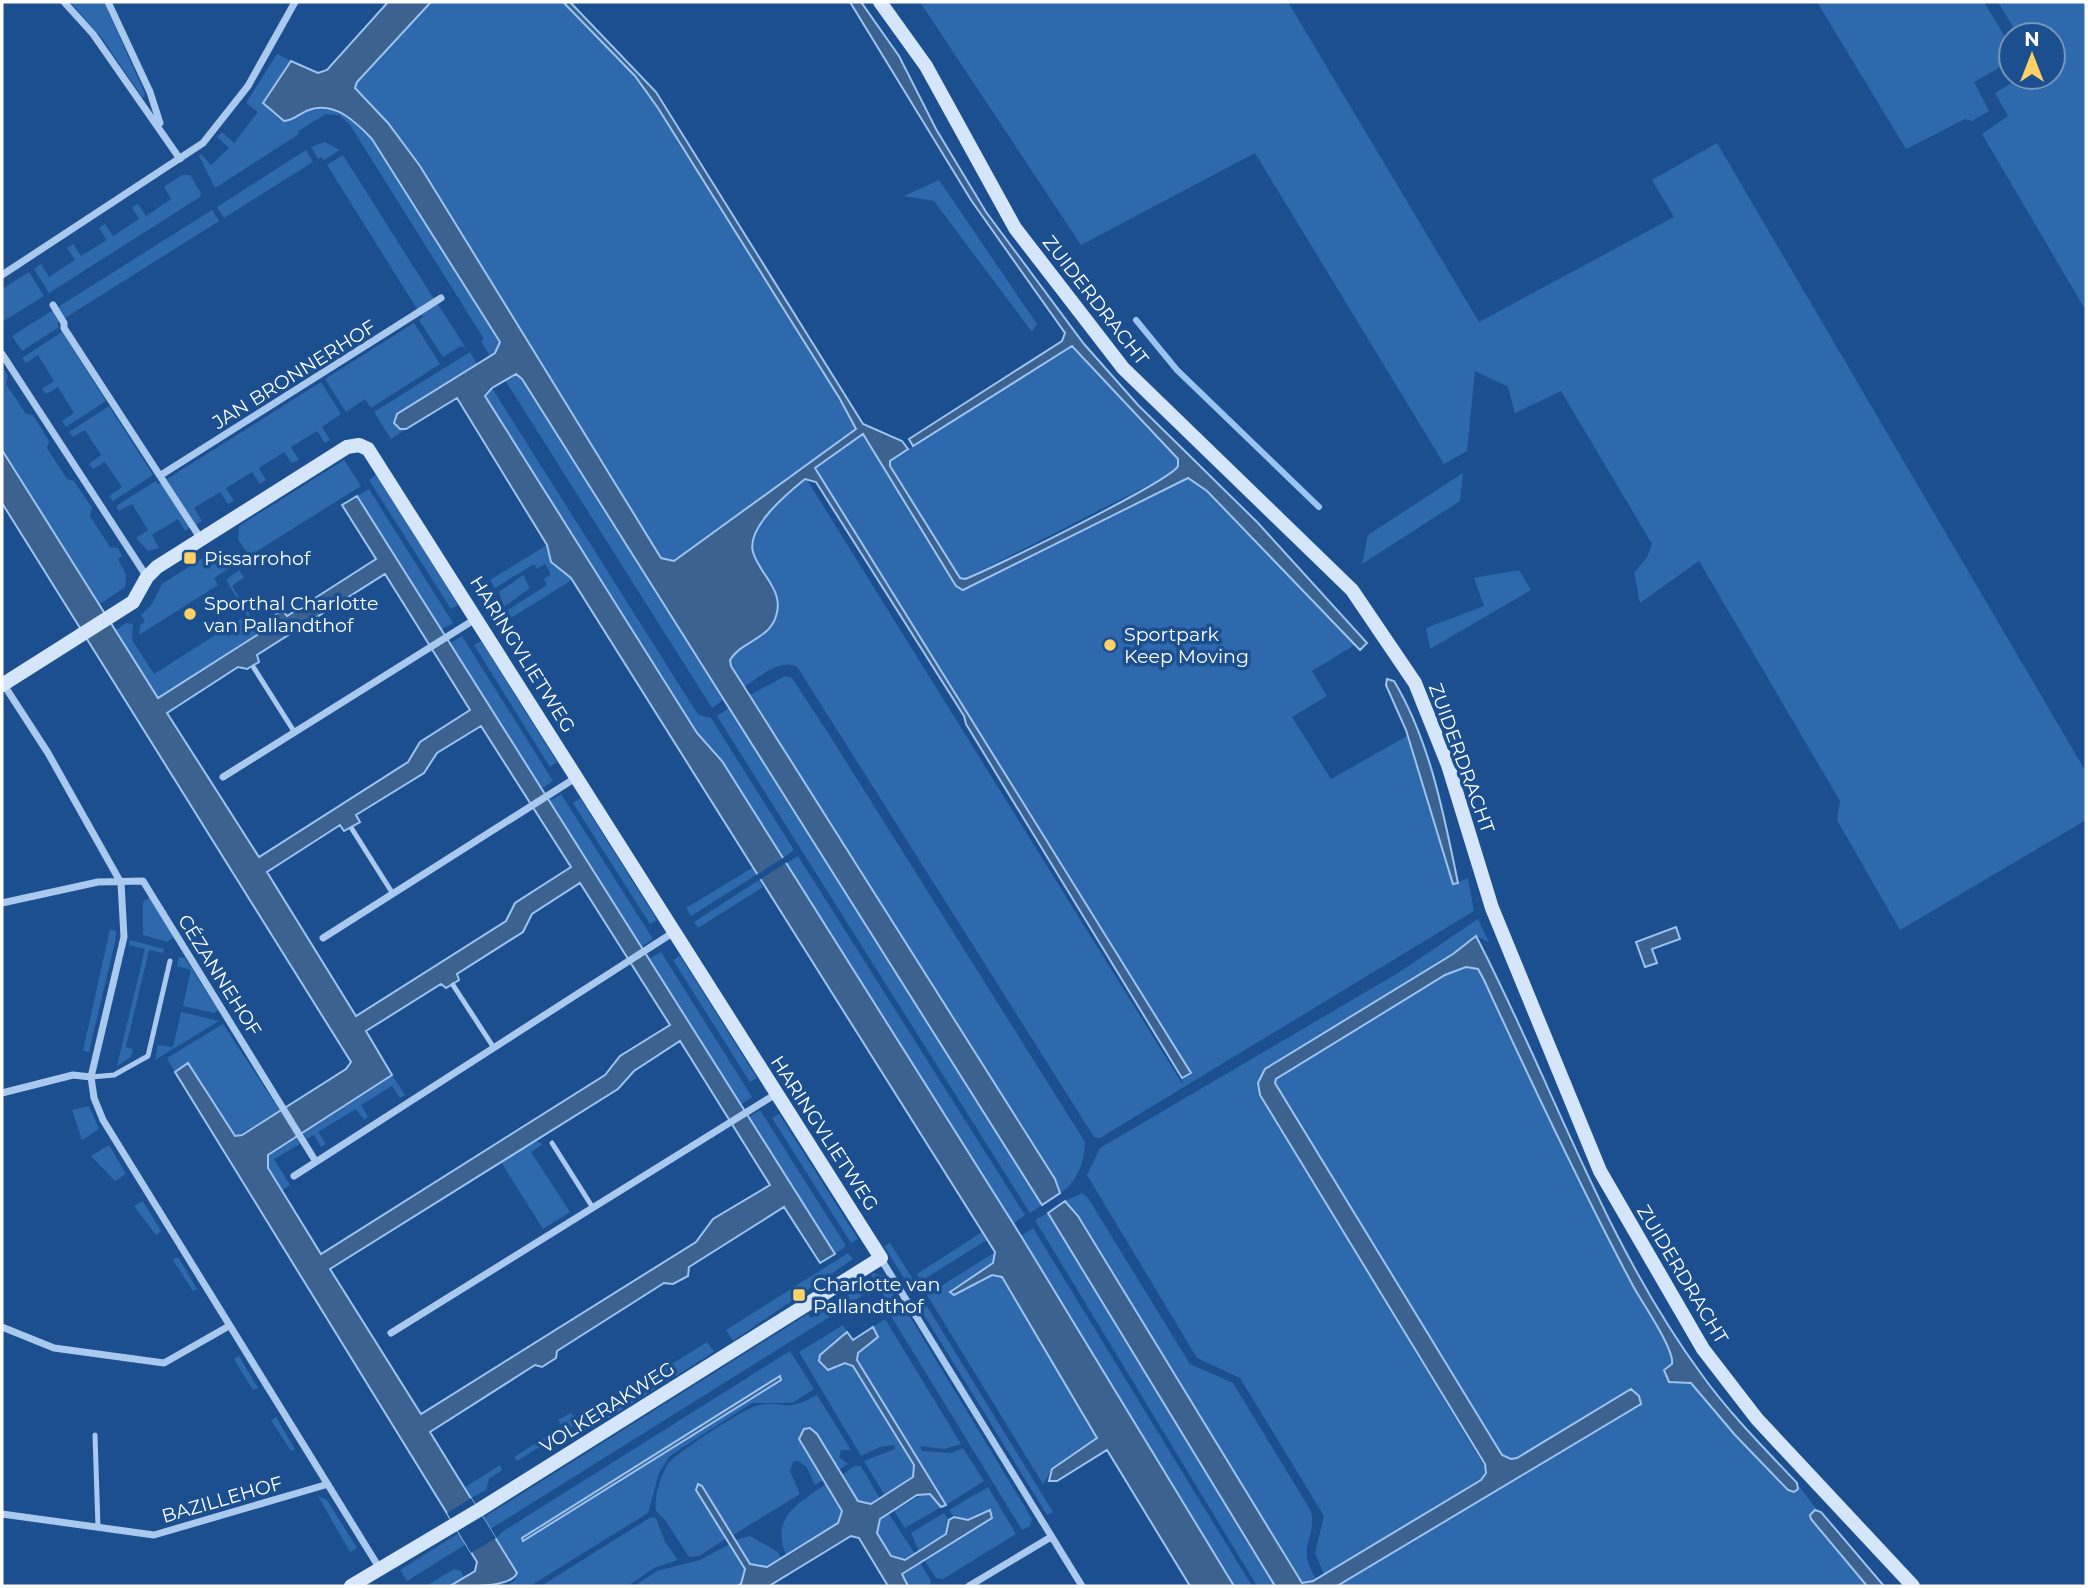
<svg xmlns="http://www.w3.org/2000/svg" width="2088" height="1588" font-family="Montserrat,sans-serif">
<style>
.green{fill:#2e69ad;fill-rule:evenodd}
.water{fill:#3c6290;stroke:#9cc4f0;stroke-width:2;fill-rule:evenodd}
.pier{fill:#1b4f8f}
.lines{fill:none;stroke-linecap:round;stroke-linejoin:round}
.stream{stroke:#9cc4f0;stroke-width:6}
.lane{stroke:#a9c9ee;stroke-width:5}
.street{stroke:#a9c9ee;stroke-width:7}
.secondary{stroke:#d6e6fa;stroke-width:14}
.poi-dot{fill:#ffd166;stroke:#1b4f8f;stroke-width:2.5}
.labels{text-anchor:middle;stroke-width:7;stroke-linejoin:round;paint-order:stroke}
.street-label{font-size:19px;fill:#fff;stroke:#1b4f8f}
.poi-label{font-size:19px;fill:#fff;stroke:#1b4f8f;text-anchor:start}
</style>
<rect width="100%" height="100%" fill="#1b4f8f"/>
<!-- green -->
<path class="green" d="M70 2H104L145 94 143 98 101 37Z
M431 2H564L636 76 660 107 862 432 804 475 1183 1085 1182 1078 1190 1072 815 468 863 434 956 586 963 590 1187 478 1193 472 1361 641 1312 671 1327 696 1292 717 1331 779 1407 736 1453 884 1468 878 1474 911 1100 1138 1094 1137 798 668C781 656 758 679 742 688L730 660 734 654 764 635 776 591C769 579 757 565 753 552 746 530 784 496 799 484V473L674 561 661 559 420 166 388 123 355 88 357 82Z
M920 2H1288L1479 322 1674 217 1652 180 1717 143 2086 772V820L1900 930 1837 820 1840 801 1699 561 1640 603 1634 573 1647 557 1652 544 1561 391 1515 413 1508 387 1475 371 1467 451 1444 464 1255 153 1081 245Z
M1817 2H1984L2011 47V61L1974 82 1989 111 1972 121 1965 119 1906 149Z
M1998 2H2086V311L1982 134 2008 116 1995 93 2021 77H2053V35H2018Z
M277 54 291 61 263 103 279 119C326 106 336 100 372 139L500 343 499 348 490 356 481 341 484 339 350 125 339 115 326 114 298 131 299 134 215 188 199 156 201 154 211 165 229 148 217 137 222 132 234 143 258 112 246 103Z
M325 142 340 150 324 160 321 157 318 159 311 147Z
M306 150 313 162 224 218 217 207Z
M343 155 434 299 417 309 327 165Z
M182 175H190L201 193 200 197 49 293 34 269 41 264 49 277 75 260 67 248 73 244 81 256 107 240 99 228 105 224 113 236 139 219 132 207 138 204 146 216 171 199 164 187Z
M939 180 1037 324 1032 332 934 201 904 196Z
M212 210 219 221 65 318 58 307Z
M29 272 44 296 2 322V289Z
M437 303 466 348 461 346 443 357 419 320 423 317 421 314Z
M53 310 60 321 57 324 59 327 22 351 12 336Z
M414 323 440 364 371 408 365 399 346 412 325 379Z
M62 332 106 401 66 427 62 421 74 413 58 387 46 394 42 389 54 381 38 355 26 363 22 358Z
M1072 346 1178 459 1176 471 965 579 960 578 890 466V461Z
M470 352 477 364 397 414 394 423 406 429 391 439 374 412Z
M2 366 8 376 6 384 26 414 33 415 49 441 47 448 67 479 74 481 92 508 90 516 110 547 118 548 122 556 118 559 126 574 125 587 100 604 2 450Z
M517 373 723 700 712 708 505 380Z
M321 382 341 414 322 427 330 440 325 443 317 431 291 447 299 460 292 463 284 452 259 468 266 480 260 484 252 472 226 488 234 501 228 504 220 492 194 508 202 521 196 525 167 479Z
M492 388 695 710 699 715 711 718 794 850 783 858 722 761 697 733 485 400Z
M109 406 153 475 113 501 109 496 122 487 105 462 93 469 89 464 101 455 85 430 73 437 69 432Z
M344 460 361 486 249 556 238 539 239 526Z
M1463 473 1460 501 1362 564 1368 535Z
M376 475 458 605 451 609 369 480Z
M156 481 158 484 162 482 191 527 185 531 178 519 152 535 159 548 148 551 136 538 148 530 132 504 119 511 116 506Z
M369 489 453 623 441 630 357 496Z
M547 545C556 570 557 562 572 580L509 619 505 612 547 585 544 579 551 574 545 564 537 569 534 564 495 588 490 580Z
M211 553 219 565 231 558 236 564 214 578 218 585 139 635 140 625 145 622 141 615 152 604 162 584Z
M239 570 244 577 232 586 257 626 270 619V625L158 698 116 630 126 623 133 624 132 640 154 674 247 615 226 580Z
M1519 570 1531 590 1430 649 1426 628 1484 606 1474 578Z
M523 575 530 588 504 607 499 592Z
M462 636 553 781 541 789 449 644Z
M481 641 557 762 550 767 474 645Z
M785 676 792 678 830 736 1085 1142C1085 1162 1076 1184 1060 1193L1055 1179 748 696Z
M729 708 1042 1205 1030 1213 717 716Z
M561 794 653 939 641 947 549 801Z
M580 798 657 920 650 924 573 803Z
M798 856 1025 1215 1013 1224 786 863Z
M752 868 756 875 691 916 686 908Z
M759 880 763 887 698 928 694 922Z
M150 897 175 936 167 942 143 935V902Z
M1478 919 1489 942 1476 936 1453 954 1265 1069 1258 1083 1260 1095 1486 1469 1481 1480 1324 1574 1315 1553 1324 1516 1240 1378 1197 1358 1087 1175 1100 1148 1398 973Z
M110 929 116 931 115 942 89 1052 83 1051Z
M130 940 164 949 163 953 149 950 126 1047 133 1049 131 1057 117 1066 145 949 129 945Z
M661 952 752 1097 740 1105 649 959Z
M680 956 757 1078 750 1082 673 960Z
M179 957 185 958 218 1010 214 1013 183 1006 191 970 177 966Z
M1471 966 1478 969 1484 980C1531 1082 1579 1184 1632 1284 1640 1300 1675 1349 1672 1364L1664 1370 1673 1384 1683 1380 1691 1383 1735 1435 1788 1490 1798 1489V1485L1818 1511 1815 1510 1811 1519 1867 1586H1337L1641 1404 1639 1396 1631 1389 1517 1458 1511 1459 1502 1455 1275 1083 1276 1079 1445 975Z
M181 1012 219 1021 155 1060 158 1045 173 1047Z
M223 1024 280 1111 235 1137 188 1064 175 1072 167 1058Z
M392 1075 405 1095 400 1098 392 1086 361 1105 368 1117 364 1120 356 1109 318 1132 326 1144 321 1147 314 1135 306 1139 303 1131Z
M89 1106 99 1129 82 1140 72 1110Z
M760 1110 846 1246 835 1254 748 1118Z
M779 1114 858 1239 851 1243 772 1118Z
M295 1135 302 1143 274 1159 290 1185 282 1191C261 1158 263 1156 295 1135Z
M536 1141 543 1144 531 1152 570 1212 543 1229 501 1162Z
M109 1145 126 1174 115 1181 91 1156Z
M1082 1193 1088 1198 1190 1364 1233 1383 1311 1511C1317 1541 1295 1545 1316 1579L1302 1583 1078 1216 1065 1201Z
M143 1201 161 1231 156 1235 134 1206Z
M1048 1213 1275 1586H1257L1035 1220Z
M1033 1228 1252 1586H1234L1021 1236Z
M982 1232 987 1240 921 1281 917 1274Z
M890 1243 916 1284 913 1286 907 1283 884 1246Z
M995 1252 993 1263 952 1289 951 1294 959 1293 992 1275 1002 1277 1097 1438 1052 1469 1043 1484 927 1295Z
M848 1253 853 1259 733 1341 726 1330Z
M178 1257 197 1289 193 1291 173 1260Z
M874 1273 886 1277 895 1291 892 1299 886 1300 871 1275Z
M866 1284 869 1290 855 1301 407 1581 400 1570 808 1314 811 1318Z
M922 1298 1053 1512 1047 1515 921 1310 919 1301Z
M904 1307 1032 1519 1030 1526 1022 1530 891 1316Z
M885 1319 961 1444 944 1449 920 1446 922 1451 951 1453 963 1448 984 1481 946 1505 857 1360 858 1353 878 1337 873 1327Z
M843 1325 847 1332 820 1355 831 1370 845 1363 853 1366 915 1469 911 1480 885 1496 864 1461 895 1449 894 1445 880 1447 861 1456 799 1352Z
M707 1342 714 1352 601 1423 594 1413Z
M790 1351 814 1389 792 1403H752L680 1449 669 1457 659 1473 648 1513 530 1586H506L515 1580 517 1573 496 1538 502 1532ZM779 1376 781 1380 523 1540 522 1538Z
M239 1356 258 1388 253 1390 234 1359Z
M817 1395 851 1450H841L839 1457 848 1464 839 1470 813 1430 799 1439 823 1480 815 1485 806 1466 798 1461 793 1462 790 1471 800 1494 733 1535 702 1486 698 1484 696 1490 727 1538 699 1556 689 1557 665 1520 656 1511C654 1497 660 1476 668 1464 676 1453 746 1407 759 1405 789 1401 784 1413 817 1395Z
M571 1413 578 1423 517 1461 514 1457 562 1427 558 1420Z
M276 1417 295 1449 291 1451 271 1420Z
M500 1465 502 1470 489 1479 486 1490 471 1498 464 1488Z
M854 1466H861L880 1499 871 1504 858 1501 842 1475Z
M826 1484 842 1510 838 1523 786 1555C770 1517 799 1503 826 1484Z
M988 1487 1016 1534 943 1579 936 1578 925 1561 993 1516 988 1510 968 1520 954 1517 949 1510Z
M925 1493 934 1497 941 1507 905 1528 894 1511Z
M318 1496 327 1500 357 1548 350 1552Z
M944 1513 949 1520 946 1534 919 1551 911 1533Z
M889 1514 915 1554 905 1560 891 1556 877 1532 880 1519Z
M651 1517 656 1518 665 1542 678 1560 654 1568 628 1586H541Z
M750 1536 778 1552 781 1558 767 1567 750 1564 736 1540Z
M730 1544 745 1569 741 1584 737 1586H634L657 1571 700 1560Z
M920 1563 931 1581 930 1586H908L901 1575Z
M454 1569 461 1571 464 1578 450 1586H426Z"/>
<!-- water -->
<path class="water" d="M388 2H431L357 82 355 88 388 123 420 166 661 558 674 561 856 429 840 399 658 108 635 76 563 2H570L656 92 863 424 902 441 908 449 890 461V466L960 578 965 579C990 570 1172 480 1178 466V459L1072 346 913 446 909 439 1062 341 1065 333 971 200 850 2H861L899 56 936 129 986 212 1084 344 1138 405 1258 523 1367 643 1360 650 1207 491 1188 478 963 590 956 586 863 434 815 468 1191 1073 1182 1078 966 724 964 716 816 482 805 479C789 492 746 527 753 552 759 574 785 590 776 616 769 640 741 641 730 660L731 666 1055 1179 1060 1193 1042 1205 522 379 516 374 492 388 485 396 697 733 722 761 1021 1236 1234 1586H1190L1107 1450 1057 1481H1049L1052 1469 1097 1438 1002 1277 992 1275 954 1295 950 1292 993 1263 995 1252 571 578 551 562 547 545 457 398 406 429H400L394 423 397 414 495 353 500 342 372 139C356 122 335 101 309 110 300 113 293 121 284 121L263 103 291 61 318 73 327 70Z
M2 450 158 698 268 628 270 619 282 610 287 616 376 559 342 505 357 496 835 1254 820 1263 784 1207 689 1267 688 1276 673 1284 664 1283 557 1351 556 1358 542 1367 535 1365 430 1432 517 1573C510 1588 470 1586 450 1586L475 1571 477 1562 175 1072 188 1063 235 1136 242 1135 346 1069 351 1062 2 503ZM385 574 470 710 420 742 408 762 259 857 167 713 238 667 247 669 259 662 257 655ZM481 726 571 867 515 903 506 921 356 1016 267 872 340 825 344 831 360 822 356 815 424 773 437 753ZM580 883 670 1025 620 1056 605 1075 321 1254 268 1168V1155L392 1075 366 1031 441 984 446 988 459 980 457 974 523 932 532 914ZM680 1041 770 1185 713 1219 696 1242 421 1414 330 1269 618 1089 634 1071Z
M1387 679 1394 681C1430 741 1444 815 1458 883L1453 884 1406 730 1386 685Z
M1676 927 1680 939 1652 949 1657 963 1645 967 1636 942Z
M1476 936C1552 1082 1604 1242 1702 1375 1730 1414 1764 1448 1797 1483L1798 1489 1794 1492 1788 1490 1735 1435 1691 1383 1669 1382 1664 1370 1672 1364C1675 1349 1640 1300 1632 1284 1579 1184 1531 1082 1484 980L1478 969 1466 967 1445 975 1276 1079 1275 1083 1502 1455 1511 1459 1517 1458 1631 1389 1639 1396 1641 1404 1337 1586H1275L1048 1213 1065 1201 1078 1216 1302 1583 1313 1581 1481 1480 1486 1473 1485 1464 1260 1095 1258 1083 1265 1069 1453 954Z
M873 1327 878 1337 858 1353 857 1360 946 1505 941 1507 930 1494 917 1495 880 1519 877 1533 891 1556 905 1560 946 1534 949 1520 954 1517 968 1520 990 1510 992 1518 902 1574 908 1586H888L859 1538 851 1536 769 1586H737L741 1584 745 1569 696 1490 698 1484 702 1486 750 1564 767 1567 838 1523 842 1511 799 1439 804 1429 810 1428 817 1434 858 1501 871 1504 913 1477 914 1465 853 1366 845 1363 828 1370 819 1361 820 1355 847 1332 853 1340Z
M780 1376 781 1380 523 1541 522 1538Z
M1815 1510 1821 1512 1884 1586H1867L1811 1519 1810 1515Z"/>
<!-- pier -->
<path class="pier" d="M786 856 789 861 756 882 753 877Z
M471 1498 496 1538 471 1553 447 1513Z"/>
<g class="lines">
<!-- stream -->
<path class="stream" d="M1136 320 1177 370 1319 507"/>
<!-- lane -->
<path class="lane" d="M254 668 295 733
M352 829 393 894
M453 985 494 1048
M91 1077 114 1075 148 1056 170 961
M552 1143 593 1208
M95 1435 98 1527"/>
<!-- street -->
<path class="street" d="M64 2 93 34 180 159
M108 2 150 92 160 123
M2 275 203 143 248 86 295 2
M53 305 64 323V328L201 539
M2 354 147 577
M161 475 441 298
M223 777 477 618
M2 903 98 882 143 881 316 1162
M323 938 577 777
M91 1077 94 1098 103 1120 380 1569
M2 1093 73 1075 91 1077 124 937 121 883 48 753 2 682
M294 1176 674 932
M881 1259 1082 1586
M2 1327 54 1348 164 1363 229 1326
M391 1333 776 1094
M2 1514 154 1535 325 1485
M969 1586 1051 1537"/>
<!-- secondary -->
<path class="secondary" d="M880 2 926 66 1015 228 1123 368 1352 590 1415 683 1448 765 1492 908 1600 1171 1703 1349 1757 1419 1913 1586
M2 685 133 602 147 577 157 567 347 447 359 445 368 449 881 1258 479 1510 351 1586"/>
</g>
<!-- markers -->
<g class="poi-dot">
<rect x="183" y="551" width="14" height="14" rx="3.5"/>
<circle cx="190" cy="614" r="7"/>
<circle cx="1110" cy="645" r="7"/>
<rect x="792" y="1288" width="14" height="14" rx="3.5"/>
</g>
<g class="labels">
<!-- street labels -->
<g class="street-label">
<text transform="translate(1096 300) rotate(52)" y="7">ZUIDERDRACHT</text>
<text transform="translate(294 374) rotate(-32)" y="7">JAN BRONNERHOF</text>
<text transform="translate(523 654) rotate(58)" y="7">HARINGVLIETWEG</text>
<text transform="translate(1462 758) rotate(70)" y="7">ZUIDERDRACHT</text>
<text transform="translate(220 975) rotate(58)" y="7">CÉZANNEHOF</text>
<text transform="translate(825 1133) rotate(57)" y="7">HARINGVLIETWEG</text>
<text transform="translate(1683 1274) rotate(59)" y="7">ZUIDERDRACHT</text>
<text transform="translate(607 1407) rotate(-32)" y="7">VOLKERAKWEG</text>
<text transform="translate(222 1499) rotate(-16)" y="7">BAZILLEHOF</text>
</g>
<!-- poi labels -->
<g class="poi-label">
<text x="204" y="565">Pissarrohof</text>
<text x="204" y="610">Sporthal Charlotte<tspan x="204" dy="22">van Pallandthof</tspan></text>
<text x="1124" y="641">Sportpark<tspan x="1124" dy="22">Keep Moving</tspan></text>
<text x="813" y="1291">Charlotte van<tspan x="813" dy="22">Pallandthof</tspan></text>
</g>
</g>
<!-- border -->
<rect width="2088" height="1588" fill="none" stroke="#ffffff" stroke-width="7"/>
<!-- north arrow -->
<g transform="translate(2032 56)"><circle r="33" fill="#1b4f8f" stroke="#7695bc" stroke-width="2"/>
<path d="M0-5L12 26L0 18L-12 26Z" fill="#ffd166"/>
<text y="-10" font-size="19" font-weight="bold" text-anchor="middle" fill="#ffffff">N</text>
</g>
</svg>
